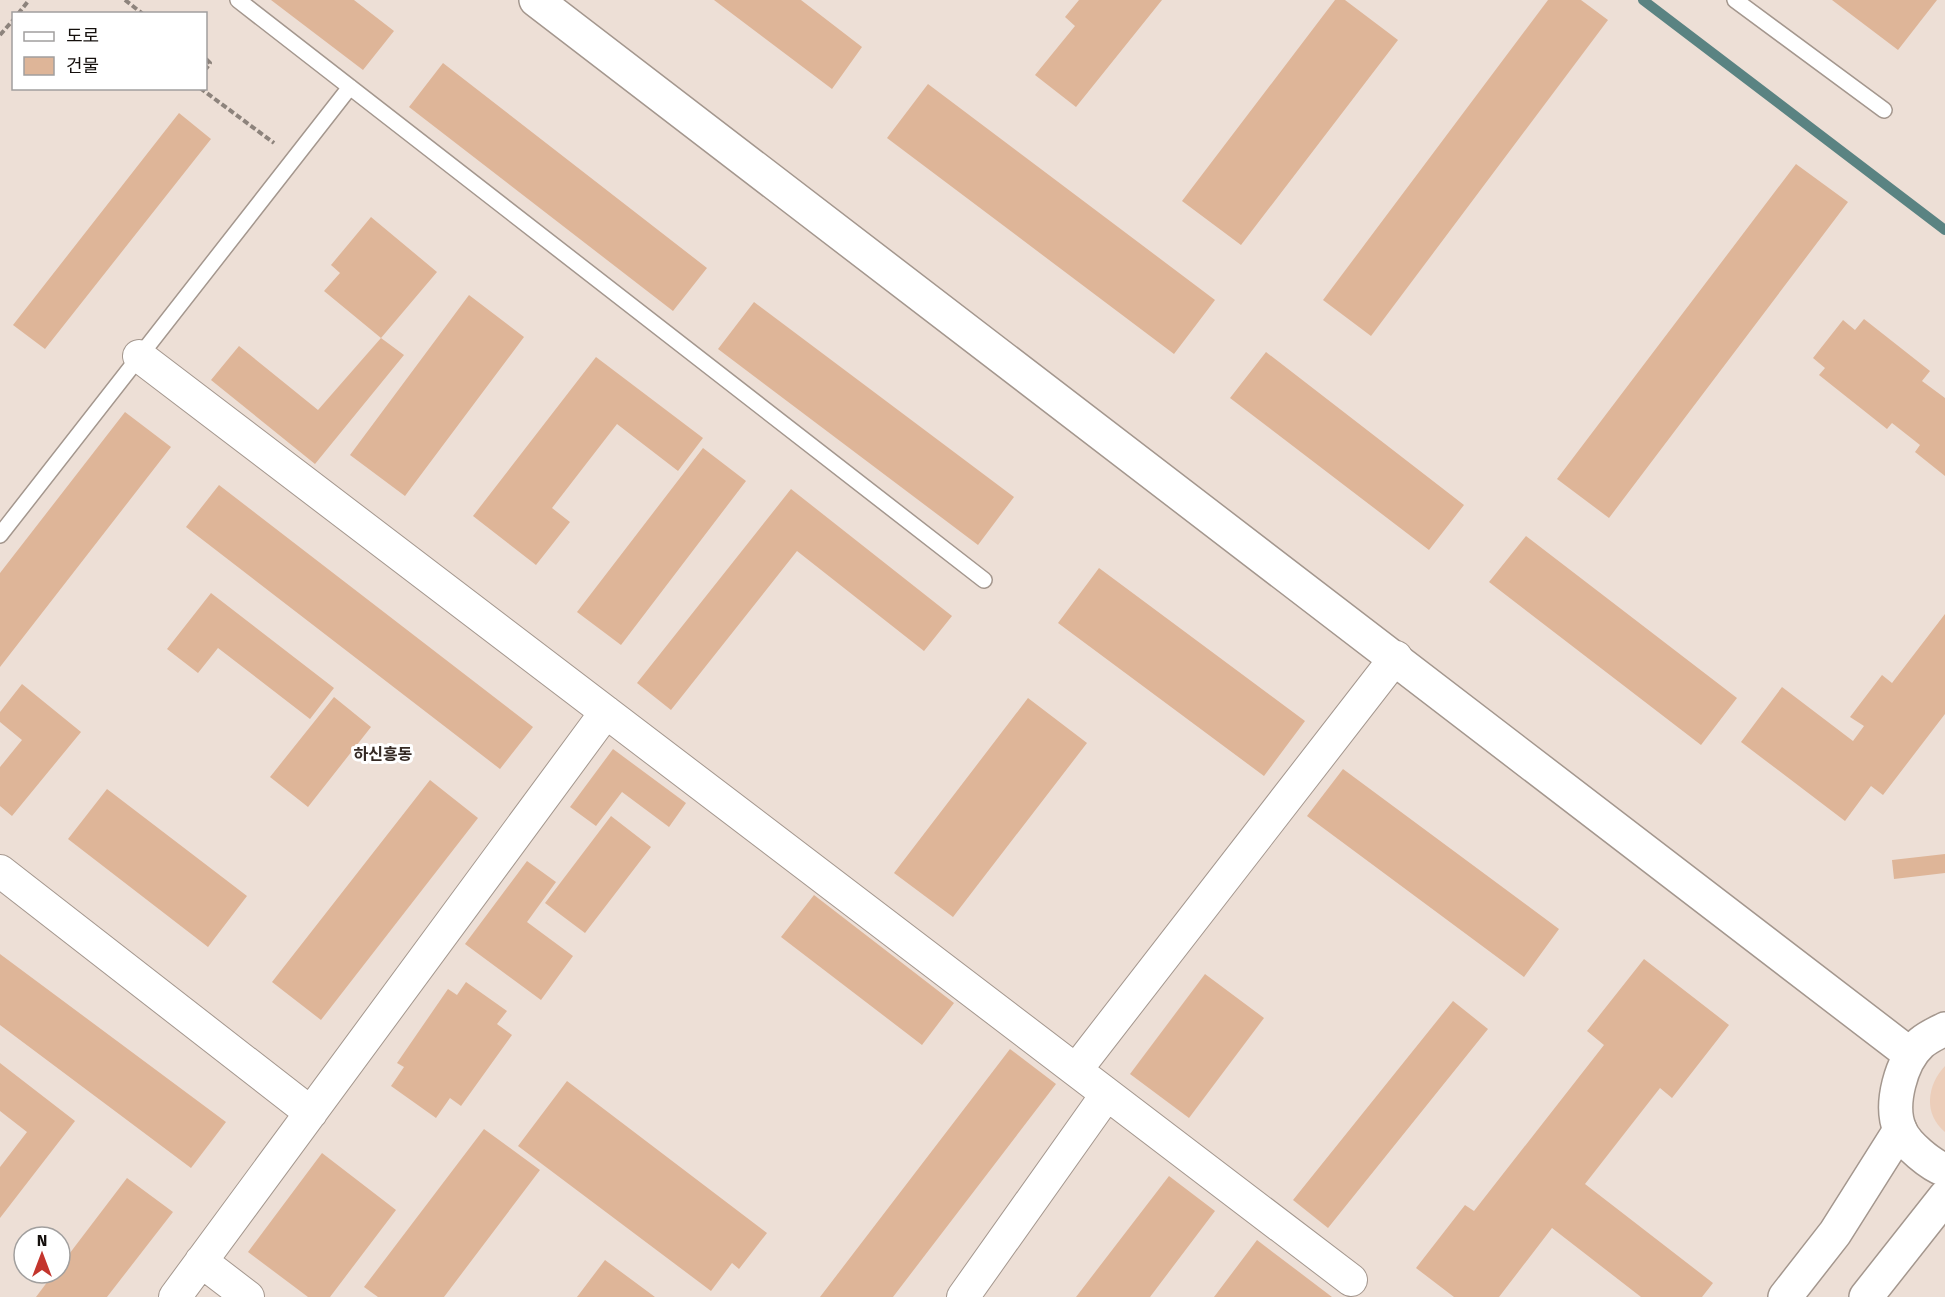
<svg xmlns="http://www.w3.org/2000/svg" width="1945" height="1297" font-family="'Fira Sans','Noto Sans KR',sans-serif">
<style>
.green{fill:#ecceba}
.lines{fill:none;stroke-linecap:round;stroke-linejoin:round}
.stream{stroke:#5a8382;stroke-width:10}
.building{fill:#deb598}
.service-casing{stroke:#a4978e;stroke-width:18}
.minor-casing{stroke:#a4978e;stroke-width:34}
.tertiary-casing{stroke:#a4978e;stroke-width:36}
.secondary-casing{stroke:#a4978e;stroke-width:36}
.path{stroke:#8d837c;stroke-width:4;stroke-dasharray:6 3;stroke-linecap:butt}
.service{stroke:#fff;stroke-width:15}
.minor{stroke:#fff;stroke-width:32}
.tertiary{stroke:#fff;stroke-width:33}
.secondary{stroke:#fff;stroke-width:33}
.labels{text-anchor:middle;stroke-width:6;stroke-linejoin:round;paint-order:stroke}
.neighbourhood-label{font-size:16px;font-weight:bold;fill:#352a24;stroke:#fff}
</style>
<rect width="100%" height="100%" fill="#eddfd6"/>
<!-- green -->
<path class="green" d="M1945 1066V1132C1923 1114 1927 1085 1945 1066Z"/>
<g class="lines">
<!-- stream -->
<path class="stream" d="M1643 0 1945 230"/>
</g>
<!-- building -->
<path class="building" d="M271 0H354L394 31 363 70Z
M714 0H801L862 47 832 89Z
M1079 0H1162L1076 107 1035 75 1075 26 1065 17Z
M1335 0H1345L1398 40 1241 245 1182 201Z
M1548 0H1581L1608 20 1371 336 1323 300Z
M1832 0H1937L1898 50Z
M443 63 707 268 673 311 409 107Z
M928 84 1215 300 1174 354 887 138Z
M179 113 211 139 45 349 13 325Z
M1796 164 1848 202 1609 518 1557 479Z
M371 217 437 272 381 338 404 355 315 464 211 380 239 346 318 410 381 338 324 291 340 273 331 265Z
M469 295 524 337 405 496 350 455Z
M754 302 1014 497 978 545 718 349Z
M1864 319 1930 371 1922 381 1945 398V476L1915 452 1920 445 1892 423 1887 429 1819 375 1825 368 1813 358 1843 320 1855 330Z
M1266 352 1464 505 1429 550 1230 398Z
M596 357 703 438 678 471 617 424 552 508 570 522 536 565 473 516Z
M125 412 171 447 0 667V573Z
M703 448 746 481 621 645 577 612Z
M219 485 533 727 500 769 186 527Z
M791 489 952 616 924 651 797 551 671 710 637 683Z
M1526 536 1737 698 1701 745 1489 582Z
M1099 568 1305 721 1264 776 1058 623Z
M211 593 334 688 310 719 218 648 198 673 167 649Z
M1945 614V714L1883 795 1871 786 1845 821 1741 742 1782 687 1853 741 1864 726 1850 717 1882 675 1892 683Z
M22 684 81 732 12 816 0 806V767L22 740 0 722V712Z
M334 697 371 727 308 807 270 777Z
M1028 698 1087 743 953 917 894 873Z
M613 749 686 803 669 827 622 792 596 826 570 807Z
M1343 769 1559 929 1524 977 1307 816Z
M430 780 478 818 321 1020 272 982Z
M107 789 247 896 208 947 68 839Z
M611 816 651 847 585 933 545 903Z
M1945 854V873L1894 879 1892 860Z
M527 861 556 882 527 922 573 956 541 1000 465 944Z
M814 895 954 1003 922 1045 781 937Z
M0 954 226 1122 191 1168 0 1025Z
M1644 959 1729 1025 1672 1098 1660 1088 1585 1184 1713 1283 1702 1297H1641L1552 1228 1499 1297H1454L1416 1268 1465 1205 1474 1211 1604 1045 1587 1031Z
M1205 974 1264 1018 1189 1118 1130 1074Z
M466 982 507 1011 497 1024 512 1035 461 1106 450 1098 436 1118 391 1086 404 1067 397 1063 448 989 457 995Z
M1453 1001 1488 1029 1328 1228 1293 1200Z
M1010 1049 1056 1084 893 1297H820Z
M0 1063 75 1121 0 1218V1167L27 1132 0 1111Z
M567 1081 767 1233 739 1269 732 1263 711 1291 518 1146Z
M484 1129 540 1170 444 1297H378L364 1287Z
M322 1153 396 1210 330 1297H308L248 1252Z
M1169 1176 1215 1211 1150 1297H1076Z
M127 1178 173 1212 107 1297H36L54 1273H60V1266Z
M1257 1240 1332 1297H1214Z
M605 1260 655 1297H577Z"/>
<g class="lines">
<!-- service casing -->
<g class="service-casing">
<path id="service" d="M238 0 984 580
M1735 0 1884 110
M0 535 350 87"/>
</g>
<!-- minor casing -->
<g class="minor-casing">
<path id="minor" d="M139 356 1351 1280
M0 871 311 1113
M1076 1070 1396 657
M201 1261 248 1297
M175 1297 606 712
M963 1297 1107 1094"/>
</g>
<!-- tertiary casing -->
<g class="tertiary-casing">
<path id="tertiary" d="M536 0 1911 1055
M1945 1029C1937 1033 1928 1037 1921 1043 1901 1061 1889 1105 1900 1130 1906 1145 1931 1165 1945 1170"/>
</g>
<!-- secondary casing -->
<g class="secondary-casing">
<path id="secondary" d="M1785 1297 1835 1233 1900 1130
M1866 1297 1945 1197"/>
</g>
<!-- path -->
<path class="path" d="M125 0 143 14
M18 14 29 0
M0 35 14 19
M206 59 210 63 206 69
M200 88 274 143"/>
<!-- service -->
<use href="#service" class="service"/>
<!-- minor -->
<use href="#minor" class="minor"/>
<!-- tertiary -->
<use href="#tertiary" class="tertiary"/>
<!-- secondary -->
<use href="#secondary" class="secondary"/>
</g>
<g class="labels">
<!-- neighbourhood labels -->
<g class="neighbourhood-label">
<text x="383" y="760">하신흥동</text>
</g>
</g>
<!-- legend -->
<rect x="12" y="12" width="195" height="78" fill="#ffffff" stroke="#a19f9e" stroke-width="1.5"/>
<rect x="24" y="32" width="30" height="9" fill="#ffffff" stroke="#a19f9e" stroke-width="1.5"/>
<text x="66" y="42" font-size="18" fill="#15100d">도로</text>
<rect x="24" y="57" width="30" height="18" fill="#deb598" stroke="#a19f9e" stroke-width="1.5"/>
<text x="66" y="72" font-size="18" fill="#15100d">건물</text>
<!-- north arrow -->
<g transform="translate(42 1255)"><circle r="28" fill="#ffffff" stroke="#a19f9e" stroke-width="1.5"/>
<path d="M0-4.5L10 22L0 15L-10 22Z" fill="#c3352d"/>
<text y="-9" font-size="16" font-weight="bold" text-anchor="middle" fill="#15100d">N</text>
</g>
</svg>
